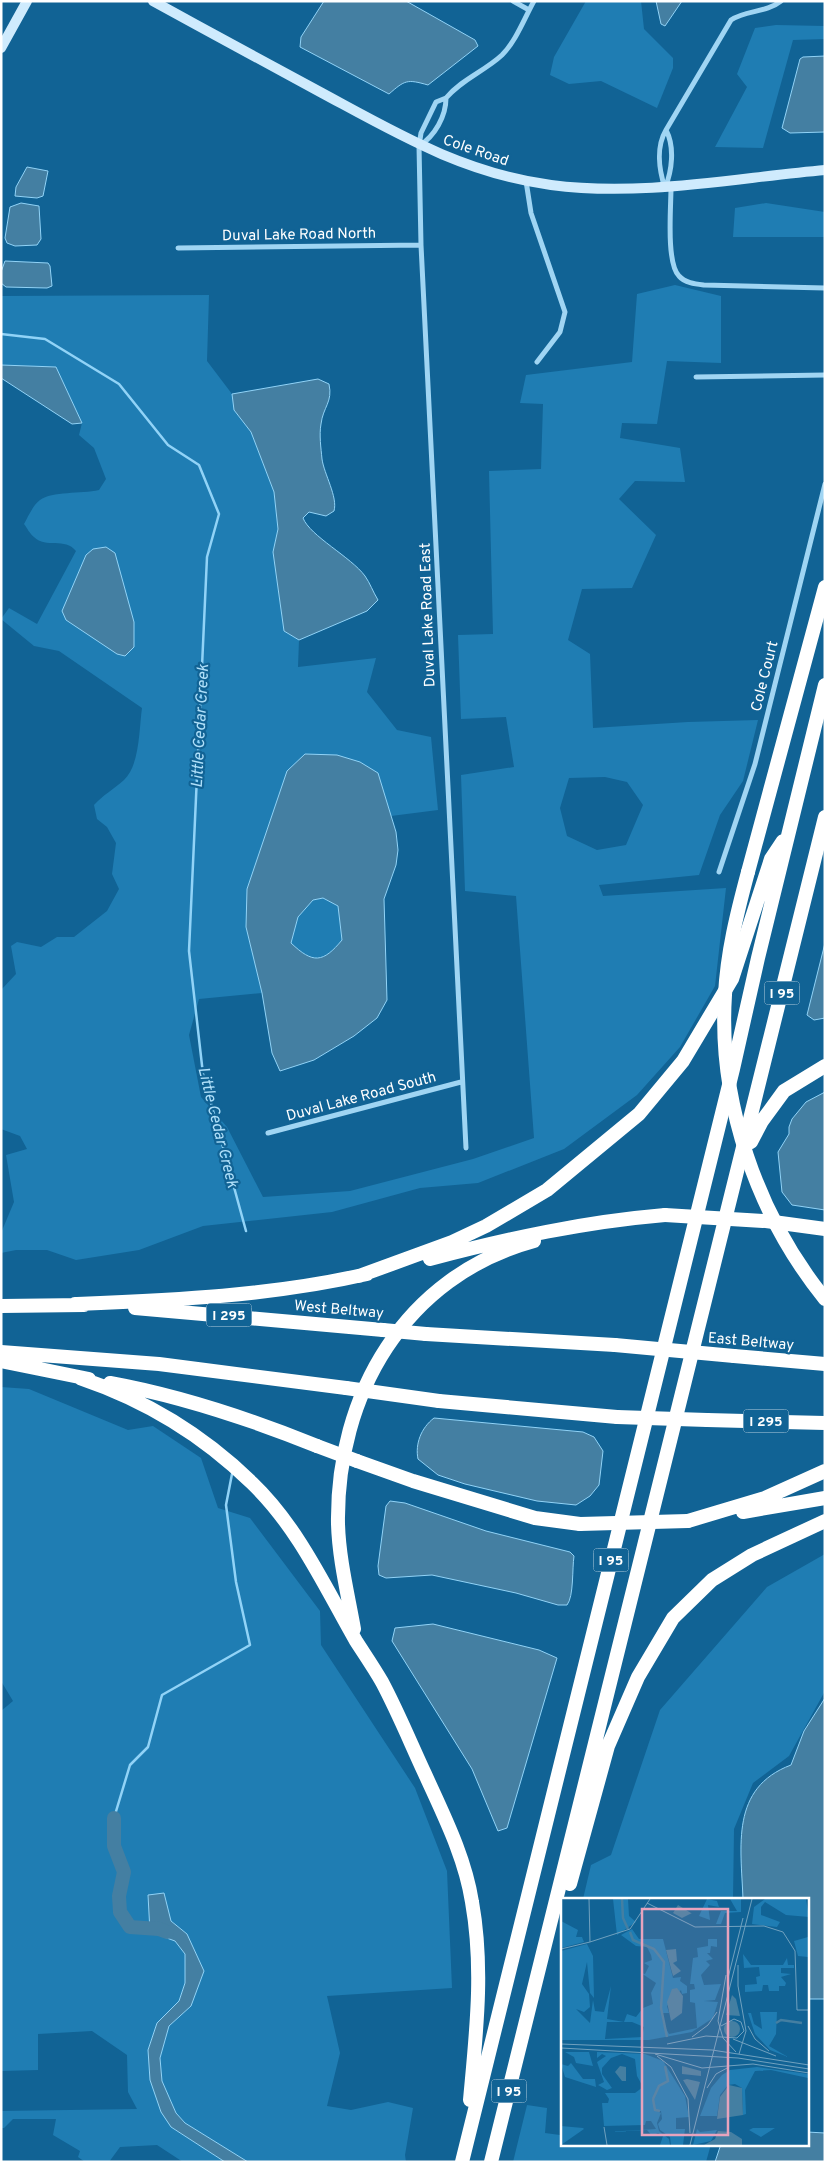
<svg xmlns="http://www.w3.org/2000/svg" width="826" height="2163" font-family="Overpass,sans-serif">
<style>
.green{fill:#1f7db3;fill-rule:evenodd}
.water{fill:#447fa2;stroke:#91d3f7;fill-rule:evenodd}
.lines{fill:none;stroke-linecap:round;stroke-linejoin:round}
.stream{stroke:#91d3f7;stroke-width:2.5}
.river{stroke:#447fa2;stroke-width:14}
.street{stroke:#a0d5f3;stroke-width:5}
.secondary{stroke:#cfebfd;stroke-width:10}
.highway{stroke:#fff;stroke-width:14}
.highway-bridge{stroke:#fff;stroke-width:14}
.labels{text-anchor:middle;stroke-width:4.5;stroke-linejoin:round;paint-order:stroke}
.shield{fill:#116395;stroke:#b8d0df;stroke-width:1}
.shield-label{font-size:14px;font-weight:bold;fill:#fff}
.street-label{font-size:15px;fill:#fff;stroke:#116395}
.water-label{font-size:16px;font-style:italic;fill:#b0e0fa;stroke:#116395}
.inset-river{fill:none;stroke:#447fa2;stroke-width:2.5}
.inset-road{fill:none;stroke:#70a1bf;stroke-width:1}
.view{fill:#e7a3bd;fill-opacity:0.15;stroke:#e7a3bd;stroke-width:2.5}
.inset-edge{fill:none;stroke:#fff;stroke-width:2.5}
</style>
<rect width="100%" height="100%" fill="#116395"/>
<!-- green -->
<path class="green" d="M586 1H641L644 29 673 58V68L657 108 601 81 569 84 550 75 554 57Z
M776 25 825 26V39L793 40 763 148 715 147 747 87 737 74 755 28Z
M766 203 825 212V237H733L735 208Z
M675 285 721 296V363L667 361 657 424 622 423 620 438 680 448 685 482 635 481 619 499 656 535 632 588 582 589 568 640 590 654 593 728 688 722 758 720 743 781 720 815 699 875 599 885 603 896 726 888 715 986 680 1047 637 1095 564 1149 478 1183 420 1188 332 1212 203 1226 139 1250 76 1260 47 1250H16L1 1253V1233L14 1202 6 1155 27 1149 20 1136 1 1129V990L16 974 11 946 17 942 41 947 57 937H74L107 911 119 889 112 874 116 843 107 827 97 819 94 805C103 795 114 789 124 780 140 765 139 729 142 708L59 651 34 646 1 619 9 608 37 624 76 551C65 537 46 549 34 537 30 534 27 528 24 524 28 517 33 505 40 500 52 491 81 494 99 490L106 479 94 448 79 435 82 423 56 367 1 365V296L209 295 207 361 232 394 234 410 251 432 274 492 278 529 273 552 284 631 299 640 298 667 376 658 367 692 397 730 431 737 438 810 391 816 377 773 246 927 262 993 199 999 189 1035 201 1097 227 1127 263 1197 350 1191 473 1159 534 1138 516 896 465 891 461 775 514 767 506 717 461 719 458 635 493 634 489 471 541 469 543 404 520 403 526 375 632 362 637 294ZM605 777 627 782 643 805 626 845 597 850 567 836 560 808 569 778Z
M323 898 338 906 342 940C322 963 314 964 291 943L298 917 313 900Z
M1 1387 29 1389 128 1430 153 1426 201 1458 218 1508 250 1518 320 1611 321 1645 415 1788 447 1871 452 1988 327 1996 340 2053 327 2106 351 2110 388 2102 413 2108 405 2155 406 2162H248L185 2123 176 2113 162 2081 160 2058 169 2026 191 2006 187 1934 171 1921 161 1934 175 1941 185 1954V1983L179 2001 157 2023 148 2050 171 2127 225 2162H183L157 2145 120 2147 109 2162H85L78 2157 80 2151 53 2135 56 2119H13L4 2128H1V2111L137 2109 128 2092 127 2055 92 2031 38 2034V2070L1 2071V1711L13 1701 1 1681Z
M825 1554V1691L789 1756 753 1783 734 1829 733 1899H583L591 1865 611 1855 660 1710 767 1587Z
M527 2105 547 2108 545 2133 560 2135 562 2129V2144H711L706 2162H513Z"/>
<!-- water -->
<path class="water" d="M324 1H406L475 40 478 46 428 85C407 79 405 80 389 94L300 47 301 37Z
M656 1H682L665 26 661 24Z
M825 56V132L790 133 782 128 800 59 803 57Z
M27 167 48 171 43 196 37 198 15 196 16 187Z
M21 203 39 206 41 239 37 245 15 246 7 243 5 238 10 207Z
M5 261 48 263 50 266 52 286 47 288 6 287 1 283V272Z
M1 365 56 367 82 423 72 424 1 378Z
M318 379 329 384C333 402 323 407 321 424 319 435 321 448 322 459 324 474 338 497 334 511L326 516 309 512 303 518C310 536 351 557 365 576 370 583 373 592 378 600L367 611 299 640 284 631 273 552 278 529 274 492 251 432 234 410 232 394Z
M106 547 115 553 134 622V647L125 656 117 654 66 620 62 611 86 555 93 549Z
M305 754 337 755 360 762 378 773 396 832 398 850 396 865 384 899 387 1000 377 1018 354 1036 314 1060 280 1071 272 1053 262 993 246 927 247 889 287 771ZM323 898 338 906 342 940C323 963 313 964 291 943L298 917 313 900Z
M825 943V1018L814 1020 807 1015Z
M825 1092V1210L792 1205 782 1192 778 1152 789 1134V1127L792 1119 806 1102Z
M434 1418 583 1432 594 1437 603 1451 599 1485 590 1496 576 1505 537 1501 465 1484 438 1475 418 1459C415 1444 421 1428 434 1418Z
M390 1501 405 1503 486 1531 570 1552 574 1556C572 1569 574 1596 567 1605H558L516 1593 432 1575 386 1578 379 1575 378 1566 386 1506Z
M433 1624 539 1650 557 1658 507 1828 498 1831 472 1769 392 1641 395 1628Z
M825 1698V1999H807V1899H743C741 1846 730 1788 791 1765L804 1731Z
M164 1893 171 1921 187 1934 204 1971 191 2006 169 2026 160 2058 162 2081 176 2113 185 2123 248 2162H225L171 2127 161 2112 150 2080 148 2050 157 2023 179 2001 185 1983V1954L175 1941 150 1932 148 1895Z
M807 2132 825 2133V2162H715L721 2144H807Z"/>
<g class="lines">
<!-- stream -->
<path class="stream" d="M1 334 45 339 119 384 168 445 199 465 219 514 207 557 189 951 203 1074 246 1231
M114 1818 130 1765 148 1747 162 1695 250 1645 236 1582 226 1505 232 1474"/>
<!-- river -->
<path class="river" d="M114 1818V1846L124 1872 119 1896 120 1912 130 1927 159 1929 167 1932"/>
<!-- street -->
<path class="street" d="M513 1 529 10
M446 98C462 79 485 71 502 55 516 41 524 19 534 1
M446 98C446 116 435 136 419 146L421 133 436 102Z
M666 130 731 20C746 10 766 13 781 1
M666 130C675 147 672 171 665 188 659 170 656 147 666 130Z
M419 146 421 245 466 1148
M526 181 531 213 565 312 560 332 537 362
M671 188C671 207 666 263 679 276 685 283 695 284 704 285L825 288
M178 248 421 245
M696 377 825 375
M719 872 755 764 825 484
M268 1133 461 1082"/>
<!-- secondary -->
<path class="secondary" d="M153 1C209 32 265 62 322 93 398 134 463 173 551 185 642 197 734 178 825 170
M1 48 27 1"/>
<!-- highway -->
<path class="highway" d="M748 872 825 587
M751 1142 762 1121 784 1091 825 1066
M766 1221 825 1229
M430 1259C510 1238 583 1222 665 1215
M359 1276 452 1242 486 1226 547 1190 639 1114 683 1061 732 979 771 859 783 841
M75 1304C172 1300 272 1296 367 1274
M1 1306 84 1305
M135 1308 383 1330
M426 1334 615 1345
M1 1352 159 1364 346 1388
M734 1356 825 1364
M1 1361 89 1379
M80 1378C145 1400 204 1436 252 1483 298 1527 325 1587 356 1641 365 1655 374 1668 382 1682 398 1712 411 1744 425 1774 444 1816 465 1857 472 1902 484 1969 476 2034 470 2100
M110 1383C181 1396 250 1419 317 1446
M439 1401 617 1417
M707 1420 825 1423
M357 1461 413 1481 535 1518 580 1524
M743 1512 825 1498
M688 1521 765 1498 825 1471
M354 1629C348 1595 339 1559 338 1524 336 1395 405 1276 534 1241
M570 1884 608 1746 638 1677 673 1618 712 1580 752 1555 825 1521
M462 2162 733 1069 758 958 825 685
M491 2162 825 817"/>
<!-- highway-bridge -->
<path class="highway-bridge" d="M748 872C737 913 727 953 725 995 718 1102 757 1215 825 1299
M665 1215 763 1221
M383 1330 426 1334
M615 1345 734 1356
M346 1388 439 1401
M617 1417 707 1420
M317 1446 357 1461
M580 1524 688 1521"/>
</g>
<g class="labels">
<!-- shield labels -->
<g class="shield">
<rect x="764.5" y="981.5" width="35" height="23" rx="4"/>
<rect x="206.5" y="1303.5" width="45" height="23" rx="4"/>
<rect x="743.5" y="1409.5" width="45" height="23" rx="4"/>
<rect x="593.5" y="1548.5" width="35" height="23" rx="4"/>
<rect x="491.5" y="2079.5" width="35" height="23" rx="4"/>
</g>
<g class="shield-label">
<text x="782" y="998">I 95</text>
<text x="229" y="1320">I 295</text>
<text x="766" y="1426">I 295</text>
<text x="611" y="1565">I 95</text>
<text x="509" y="2096">I 95</text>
</g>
<!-- street labels -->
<g class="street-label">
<text transform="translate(476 150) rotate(19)" y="5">Cole Road</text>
<text transform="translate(299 234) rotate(-1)" y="5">Duval Lake Road North</text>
<text transform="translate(427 615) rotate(-92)" y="5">Duval Lake Road East</text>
<text transform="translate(764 676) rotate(-76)" y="5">Cole Court</text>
<text transform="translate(361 1096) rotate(-15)" y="5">Duval Lake Road South</text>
<text transform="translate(339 1309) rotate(5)" y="5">West Beltway</text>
<text transform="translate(751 1341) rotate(5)" y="5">East Beltway</text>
</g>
<!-- water labels -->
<g class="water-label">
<text transform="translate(199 726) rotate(-87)" y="6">Little Cedar Creek</text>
<text transform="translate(219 1127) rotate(76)" y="6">Little Cedar Creek</text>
</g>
</g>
<!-- overview -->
<g transform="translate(561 1898)">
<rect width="248" height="248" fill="#116395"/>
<path d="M52 1H67L68 18 75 24 56 37ZM146 1 156 3 158 9 147 7 149 22 138 18ZM169 1H180V14L164 15 160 26H155L160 13H176ZM204 1H245L248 19 225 17 204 4 200 9V17L219 24 216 29 191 26 193 9ZM0 23 17 32 15 39H21L23 44 0 50ZM71 31 78 41H102L112 80 120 79 119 83 126 88V95L121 96 120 92 106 108 108 115H101L102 125 108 136 136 130 134 105 129 104V92L134 91 133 86H129L132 60 137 59 136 50 147 48V41H156V49L150 48 149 55H146L152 61 145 63 149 67 140 77 143 87 160 86 154 102 143 103 157 104 152 120 131 134 88 142H0V53L26 46 32 58 33 100 29 95 26 64 21 86 28 96 29 109 23 114 15 111 29 125 32 102 34 113 43 114 50 88 46 121 63 124 66 116 75 119 82 110 92 106 90 95 95 85 80 75 84 76 88 68 83 65 91 62 90 57 86 49 75 48 60 37ZM46 124H71L83 129 81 139 44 141ZM247 39V59L237 58 233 43ZM182 56 190 67H222L226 60 227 67H233V70H220V75L230 76 220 79 225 85 224 88H218V93H208L207 87H202L201 93 184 94V87L196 86 195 79 199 78 198 69 183 70ZM199 114H216L215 136 208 148 227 159 209 152 194 136 187 115H190L193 126 201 131ZM4 154H28L32 168 15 165 13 159ZM36 154 84 156 102 163 124 198 128 219 115 220V231H124L122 247H110L109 239 99 232 97 226 101 221 100 213H96L100 215 96 225 98 233 108 241 109 247H99L102 238 97 235 91 238 86 232 45 234 95 231 90 223H85L84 227 43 228 41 205H47L48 201 44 195H74L82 189 76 178 74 161 61 156 50 160 41 170V176L51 190 46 192 37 187 43 184 36 164 45 158 41 156 36 160ZM10 165 22 181H34L35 189 4 179 0 166 7 168ZM196 169 247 176V180L210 172 194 173 184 192 185 216 182 217 181 190 174 186 167 187 159 197 156 218H139L150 190 161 177 169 172ZM0 228 22 230 23 231 0 247ZM214 230 200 239 188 232 192 230ZM136 231 139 234 156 232 150 243 132 247Z" fill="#1f7db3" fill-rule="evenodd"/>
<path d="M117 7 130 15H131L121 20 112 15ZM115 51 116 63 112 65 120 73 112 78 105 52ZM116 90 122 98 121 115 110 123 106 104 111 91ZM171 97 175 101 179 118 165 117ZM163 131a8 8 0 1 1 16 0a8 8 0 1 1-16 0ZM59 168 65 169V183H61L54 174ZM121 168 140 173V178L121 176ZM126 181 139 184 134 202 122 182ZM168 187 181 190 182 217 156 221 159 199ZM157 233 170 234 181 241V247H143L154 241Z" fill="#447fa2"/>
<path class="inset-river" d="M61 1 62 20 67 31M69 34 72 42 93 51 103 64 100 110 106 139M215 125 220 122 241 125M92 201 98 188 107 183 104 168M92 201 94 212 99 213"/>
<path class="inset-road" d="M86 5 134 29 203 28 222 34 234 53 236 112H248M29 44 69 31 89 1M0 51 29 44 28 1M177 67V88L185 133 178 156M165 77 157 123 162 140 175 154M167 80 182 20M187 128 194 141 208 153M131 139 147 127 156 114M172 141 215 158M0 146 151 152 248 167M106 146 145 138 176 140 183 133 180 124 173 121 160 128M0 150 177 160 248 171M94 156 141 170 192 166 248 175M96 158 110 169 127 201 129 235M146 190 155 176 168 169M43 229 46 247M129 247 191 1"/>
<path class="view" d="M81 11H167V237H81Z"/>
<rect width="248" height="248" class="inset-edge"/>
</g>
<!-- border -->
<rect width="826" height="2163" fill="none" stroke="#ffffff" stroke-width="5"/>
</svg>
